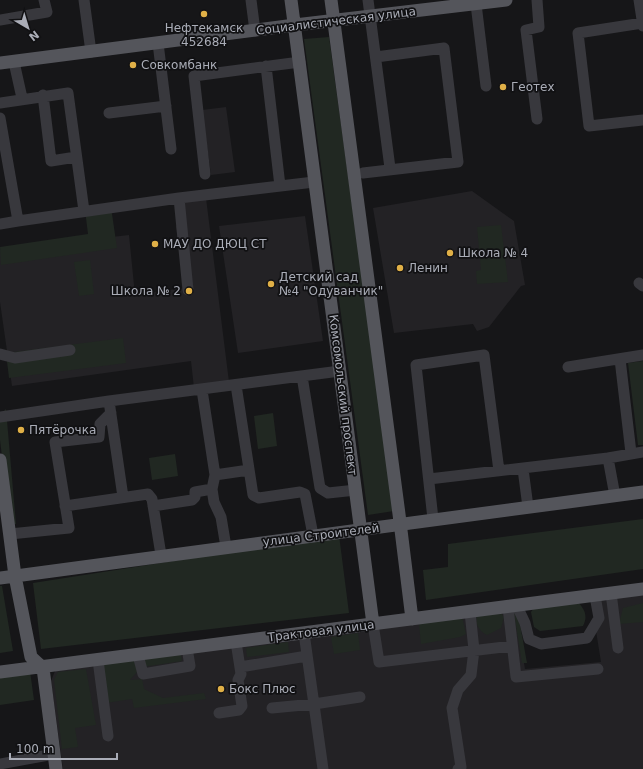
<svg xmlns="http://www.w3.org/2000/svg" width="643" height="769" font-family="'DejaVu Sans',sans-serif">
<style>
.built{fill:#232225}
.green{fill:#212822}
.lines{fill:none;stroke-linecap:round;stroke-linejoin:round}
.minor{stroke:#38383d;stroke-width:11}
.major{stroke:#54555b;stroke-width:13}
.poi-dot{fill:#e0b047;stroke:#111113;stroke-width:1.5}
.labels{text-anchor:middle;stroke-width:3.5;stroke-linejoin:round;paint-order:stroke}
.street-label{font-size:12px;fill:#aaadb7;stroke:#111113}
.poi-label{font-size:12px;fill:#aaadb7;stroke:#111113;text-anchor:start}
</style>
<rect width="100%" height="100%" fill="#161618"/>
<!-- built -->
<path class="built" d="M226 107 235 172 211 175 202 110Z
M472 191 514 221 525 285 521 286 489 327 477 331 473 324 394 333 373 208Z
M206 198 229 382 194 388 191 361 12 386 0 302V250L129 235 135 295 184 288 176 226 184 225 185 202Z
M305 216 323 341 238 353 219 226Z
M643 593V769H63L51 681 55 671 515 610 525 669 601 662 591 600Z"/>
<!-- green -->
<path class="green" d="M329 37 394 511 368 515 304 39Z
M111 207 117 248 1 265 0 247 88 234 85 210Z
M501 225 508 282 477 284 476 271 481 270 477 227Z
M90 260 94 294 79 296 74 262Z
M123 338 126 363 9 378 6 353Z
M643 361V445H638L628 363Z
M6 409 16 524H10L0 440V415Z
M273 413 277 446 258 449 254 416Z
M175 454 178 476 152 480 149 458Z
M643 519V569L426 600 423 570 448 567V544Z
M339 535 349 613 41 649 33 583Z
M0 586H2L13 651 0 653Z
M578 602C585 610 588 616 583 626L540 631 534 627 531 612 534 608Z
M643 603V622L619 624 623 608Z
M499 611 504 617 501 628 487 635C478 630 475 624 477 613Z
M514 613H518L527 663H522Z
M462 616 466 634 460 637 421 644 419 625 422 621Z
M358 633 360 650 334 654 331 637Z
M288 642 289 652 247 657 246 648Z
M180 649 182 661 142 667 144 651Z
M130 654 135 662 137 672 130 680 142 679 144 689 163 698 204 693 206 699 134 708 132 699 106 703 100 667 104 657Z
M86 669 96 725 75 728 78 747 62 749 54 680 58 672Z
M30 671 34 700 0 705V675Z"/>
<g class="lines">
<!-- minor -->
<path class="minor" d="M84 0 91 52
M251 0 255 31
M368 0 390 168
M537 0 539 27 526 30 537 119
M639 0 643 26
M476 4 486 86
M0 20 47 12 44 0
M643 23 578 33 589 126 643 120
M158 43 171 149
M14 62 22 98
M266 66 280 186
M43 95 51 161 76 157
M0 103 68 93 84 211
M109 113 166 106
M0 118 18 221 0 224
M363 173 458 162 444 48 376 57
M205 174 194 76 300 62
M179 198 188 290
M18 221 179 198 314 182
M639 283 643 286
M0 354 15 358 70 350
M620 359 631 453
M568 367 643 355
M302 376 320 488 328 493 356 490
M236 385 253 495 259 498 300 492 305 494 313 535
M202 390 215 475
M0 417 109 401
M608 458 615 496
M523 469 528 507
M429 479 608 458 643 452
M123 497 109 401 340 371
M65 506 148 494 152 499 161 555
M153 506 192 500 195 497V492L212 489
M433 519 416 365 484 355 499 471
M10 534 69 528 55 442 99 437 100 424 111 413
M226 547 221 517 214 502 212 489 215 475 249 470
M611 593 618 648
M517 606 525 623 529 639 541 644 587 638 599 618 595 596
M508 607 516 677 598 669
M373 624 379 662 512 646
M304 633 323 769
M138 655 143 674 190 666 187 648
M98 660 108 736
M240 667 307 656
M272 708 314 704 360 697
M219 713 239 710 242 706 238 680 241 674 236 642
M0 764 54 754
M458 769 461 767 452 708 458 690 471 675 474 650 470 612"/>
<!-- major -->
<path class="major" d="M291 0 373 624
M331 0 399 514 412 619
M0 63 295 25 506 0
M0 460 15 576 31 657 43 668 56 769
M0 578 643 492
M0 672 643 589"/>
</g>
<!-- markers -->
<g class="poi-dot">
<circle cx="204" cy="14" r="4"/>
<circle cx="133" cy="65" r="4"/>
<circle cx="503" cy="87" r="4"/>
<circle cx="155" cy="244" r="4"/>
<circle cx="450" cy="253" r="4"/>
<circle cx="400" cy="268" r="4"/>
<circle cx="271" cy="284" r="4"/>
<circle cx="189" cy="291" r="4"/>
<circle cx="21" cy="430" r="4"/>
<circle cx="221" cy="689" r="4"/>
</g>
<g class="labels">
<!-- street labels -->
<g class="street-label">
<text transform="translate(336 21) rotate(-7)" y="4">Социалистическая улица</text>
<text transform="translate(343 395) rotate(83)" y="4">Комсомольский проспект</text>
<text transform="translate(321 535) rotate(-7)" y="4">улица Строителей</text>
<text transform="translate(321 631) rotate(-7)" y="4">Трактовая улица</text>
</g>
<!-- poi labels -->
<g class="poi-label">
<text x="204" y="32" text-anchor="middle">Нефтекамск<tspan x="204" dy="14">452684</tspan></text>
<text x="141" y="69">Совкомбанк</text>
<text x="511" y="91">Геотех</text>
<text x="163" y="248">МАУ ДО ДЮЦ СТ</text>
<text x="458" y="257">Школа № 4</text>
<text x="408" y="272">Ленин</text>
<text x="279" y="281">Детский сад<tspan x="279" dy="14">№4 "Одуванчик"</tspan></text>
<text x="181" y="295" text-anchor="end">Школа № 2</text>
<text x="29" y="434">Пятёрочка</text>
<text x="229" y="693">Бокс Плюс</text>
</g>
</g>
<!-- north arrow -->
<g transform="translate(28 28) rotate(142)" stroke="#111113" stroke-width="3" paint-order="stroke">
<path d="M0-3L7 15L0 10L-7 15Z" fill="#aaadb7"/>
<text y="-6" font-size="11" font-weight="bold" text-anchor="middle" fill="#aaadb7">N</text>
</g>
<!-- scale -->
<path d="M10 753v6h107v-6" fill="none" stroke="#aaadb7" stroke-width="2"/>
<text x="16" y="753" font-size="12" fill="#aaadb7" stroke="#111113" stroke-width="3" paint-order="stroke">100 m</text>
</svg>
